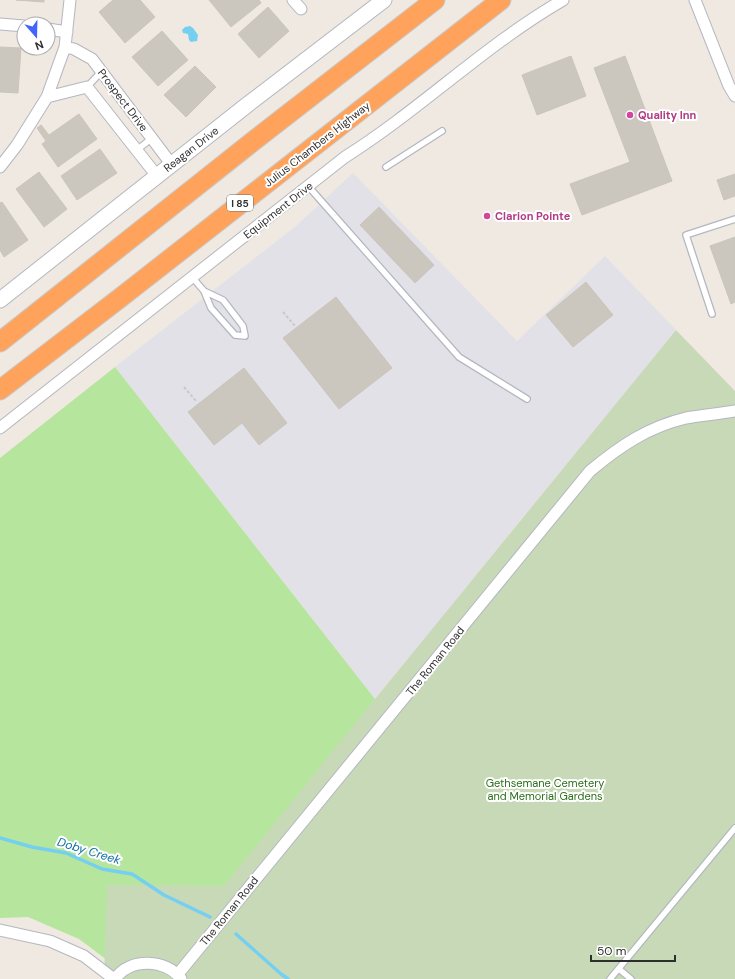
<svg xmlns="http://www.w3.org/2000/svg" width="735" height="979" font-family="'DM Sans',sans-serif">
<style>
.industrial{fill:#e3e1e8}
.green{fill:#b6e59e}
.cemetery{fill:#c8d9b8}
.water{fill:#75cff0}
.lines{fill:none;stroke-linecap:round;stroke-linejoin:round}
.stream{stroke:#75cff0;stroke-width:3.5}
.building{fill:#cbc7bf;stroke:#cbc5ba}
.lane-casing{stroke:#b4b7c1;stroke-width:8}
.street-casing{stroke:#b4b7c1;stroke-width:13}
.secondary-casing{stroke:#b4b7c1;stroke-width:17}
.highway-casing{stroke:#c9c9c9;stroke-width:21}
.path{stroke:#c9c9c9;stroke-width:2;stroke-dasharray:3 2;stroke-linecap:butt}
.lane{stroke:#fff;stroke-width:5.5}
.street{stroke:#fff;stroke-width:11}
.secondary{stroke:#fff;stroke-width:15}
.highway{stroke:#ffa35c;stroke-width:19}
.hotel-dot{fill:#d1479c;stroke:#fff;stroke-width:1.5}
.labels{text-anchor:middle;stroke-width:4;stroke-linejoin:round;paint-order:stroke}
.shield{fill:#fff;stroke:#6d6d6d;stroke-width:1}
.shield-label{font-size:10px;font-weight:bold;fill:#2e2e2e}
.street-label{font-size:11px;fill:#2e2e2e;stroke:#fff}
.hotel-label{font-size:11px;font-weight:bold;fill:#b23c85;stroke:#fff;text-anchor:start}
.park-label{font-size:11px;fill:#2c6e1b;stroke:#fff}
.water-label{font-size:12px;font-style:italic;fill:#0d6fa3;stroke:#fff}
</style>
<rect width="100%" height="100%" fill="#efe9e1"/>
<!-- industrial -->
<path class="industrial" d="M353 173 517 341 605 256 676 330 375 699 115 367 296 226Z"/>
<!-- green -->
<path class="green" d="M115 367 375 699 217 911 111 963 79 939 28 917 0 918V458Z"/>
<!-- cemetery -->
<path class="cemetery" d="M676 330 735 391V979H104L107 885 224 886 375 699Z"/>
<!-- water -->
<path class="water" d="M190 26 193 28 198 35 197 41 191 42 189 40 188 34 183 33 182 30 185 27Z"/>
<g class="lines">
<!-- stream -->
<path class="stream" d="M0 838 32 847 66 853 102 869 132 874 164 895 210 917
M236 934 281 974 288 979"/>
</g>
<!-- building -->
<path class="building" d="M16 0H44V2Z
M113 0H140L155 17 125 43 99 12Z
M209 0H259L261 3 231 27Z
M268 7 289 31 259 58 238 34Z
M162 31 188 60 158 86 132 57Z
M0 47 21 48 18 93 0 92Z
M571 56 586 96 537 115 522 75Z
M625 56 672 181 582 215 570 184 630 162 594 68Z
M195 66 216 87 186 117 164 95Z
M79 114 97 139 58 167 42 144 46 141 37 128 41 125 49 135Z
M100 149 117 173 77 200 61 176Z
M39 172 67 209 44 227 16 189Z
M735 174V196L724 200 717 180Z
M2 202 28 240 4 257 0 250V203Z
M379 207 434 265 415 283 360 225Z
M735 237V302L731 304 710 246Z
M586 282 613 315 573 347 546 315Z
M336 297 392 368 339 409 283 338Z
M244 368 287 423 259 445 242 423 214 445 188 412Z"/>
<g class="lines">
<!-- lane casing -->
<g class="lane-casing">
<path id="lane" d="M87 87 101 72
M137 150 152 138
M386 167 442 131
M308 186 459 357 527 399
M192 277 204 291 211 308 235 335 245 336 243 326 223 300 204 291
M712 314 686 235 735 219
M619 969 631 979
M610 979 735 828"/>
</g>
<!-- street casing -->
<g class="street-casing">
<path id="street" d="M293 0 301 9
M695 0 729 86 735 96
M0 24 24 26
M48 29 67 32
M65 47 74 49 92 59 172 165
M47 97 87 87 157 176
M0 167 17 145 47 97 65 47 70 0
M0 428 345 157C421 109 485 45 563 0
M0 930 50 941 84 956 114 979
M178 974 590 471C620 446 648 427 686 418 702 415 719 414 735 411
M115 979C129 957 167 959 181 979"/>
</g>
<!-- secondary casing -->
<g class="secondary-casing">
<path id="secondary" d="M0 300 247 105 384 0"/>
</g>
<!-- highway casing -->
<g class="highway-casing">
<path id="highway" d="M0 342 256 139 435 0
M0 390 120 298 501 0"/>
</g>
<!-- path -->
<path class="path" d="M283 312 295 326
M184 387 197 402"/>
<!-- lane -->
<use href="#lane" class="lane"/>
<!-- street -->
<use href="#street" class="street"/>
<!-- secondary -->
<use href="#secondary" class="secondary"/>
<!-- highway -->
<use href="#highway" class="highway"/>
</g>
<!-- markers -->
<g class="hotel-dot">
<circle cx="630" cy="115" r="4"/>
<circle cx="487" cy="216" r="4"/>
</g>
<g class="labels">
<!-- shield labels -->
<rect class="shield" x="227" y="195" width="26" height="16" rx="3"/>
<g class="shield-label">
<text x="240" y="207">I 85</text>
</g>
<!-- street labels -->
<g class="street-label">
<text transform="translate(123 100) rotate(53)" y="4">Prospect Drive</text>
<text transform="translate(317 144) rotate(-38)" y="4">Julius Chambers Highway</text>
<text transform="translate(191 149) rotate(-38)" y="4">Reagan Drive</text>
<text transform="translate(278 210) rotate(-38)" y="4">Equipment Drive</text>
<text transform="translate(435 661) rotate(-51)" y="4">The Roman Road</text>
<text transform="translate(229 911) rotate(-51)" y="4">The Roman Road</text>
</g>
<!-- hotel labels -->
<g class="hotel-label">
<text x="638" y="119">Quality Inn</text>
<text x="495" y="220">Clarion Pointe</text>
</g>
<!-- park labels -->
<g class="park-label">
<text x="545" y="787">Gethsemane Cemetery<tspan x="545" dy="13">and Memorial Gardens</tspan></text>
</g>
<!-- water labels -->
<g class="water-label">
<text transform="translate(89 851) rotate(17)" y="4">Doby Creek</text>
</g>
</g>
<!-- north arrow -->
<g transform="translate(36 36) rotate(160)"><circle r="19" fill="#ffffff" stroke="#ababab"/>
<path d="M0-3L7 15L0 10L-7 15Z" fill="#4264fb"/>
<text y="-6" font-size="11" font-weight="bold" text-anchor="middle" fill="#2e2e2e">N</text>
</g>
<!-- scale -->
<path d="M591 955v6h84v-6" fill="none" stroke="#2e2e2e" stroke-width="2"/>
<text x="597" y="955" font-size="12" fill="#2e2e2e" stroke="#ffffff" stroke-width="3" paint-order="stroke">50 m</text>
</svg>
